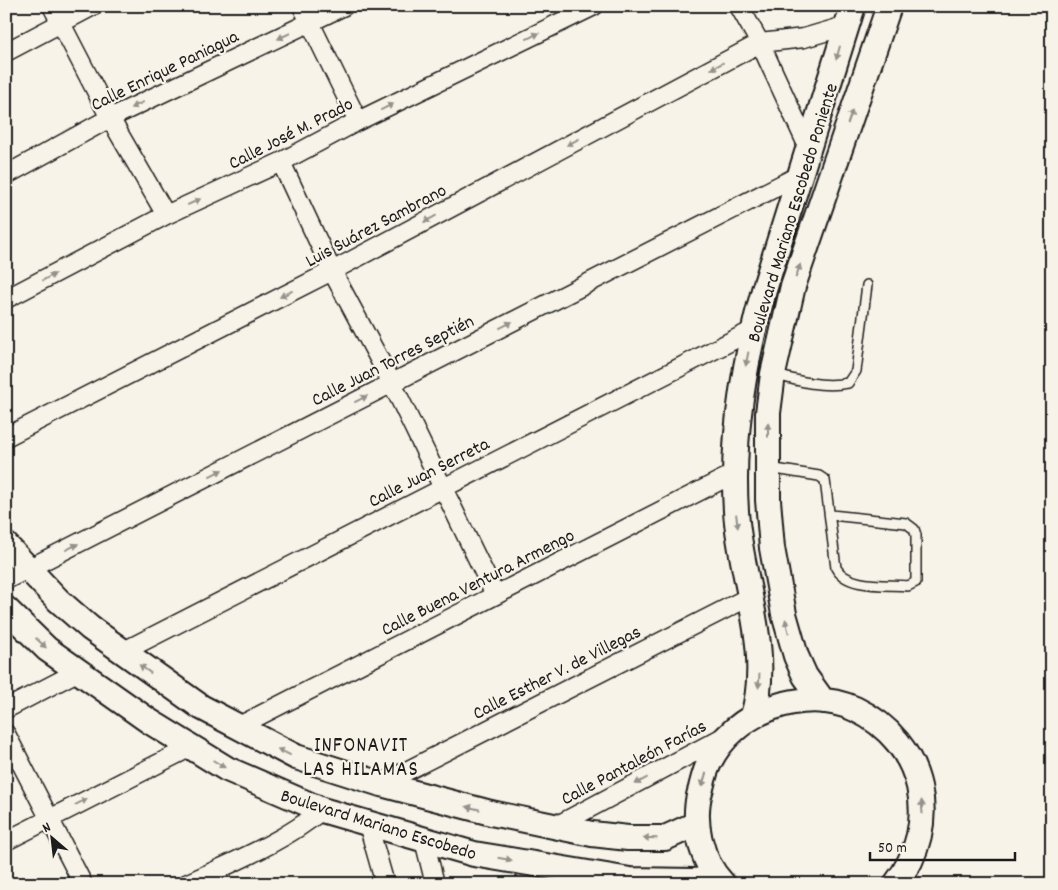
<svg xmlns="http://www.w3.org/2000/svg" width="1058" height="890" font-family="Dekko,sans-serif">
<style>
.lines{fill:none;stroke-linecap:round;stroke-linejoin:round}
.lane-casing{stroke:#1c1c1c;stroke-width:12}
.street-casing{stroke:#1c1c1c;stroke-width:21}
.secondary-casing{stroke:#1c1c1c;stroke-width:28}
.lane{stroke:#f7f3e8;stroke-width:9}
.street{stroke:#f7f3e8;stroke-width:18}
.secondary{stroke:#f7f3e8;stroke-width:24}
.oneway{fill:#94928c}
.labels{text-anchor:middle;stroke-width:4.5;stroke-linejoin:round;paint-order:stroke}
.street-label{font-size:19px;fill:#1c1c1c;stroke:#f7f3e8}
.quarter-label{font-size:21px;letter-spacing:1px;fill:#1c1c1c;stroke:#f7f3e8}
</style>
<rect width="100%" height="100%" fill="#f7f3e8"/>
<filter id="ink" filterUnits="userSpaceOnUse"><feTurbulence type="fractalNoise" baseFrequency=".02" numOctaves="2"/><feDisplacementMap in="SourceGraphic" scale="10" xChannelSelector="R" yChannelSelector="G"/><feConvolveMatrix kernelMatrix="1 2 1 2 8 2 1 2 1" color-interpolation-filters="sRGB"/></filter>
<g filter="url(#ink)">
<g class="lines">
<!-- lane casing -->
<g class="lane-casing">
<path id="lane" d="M773 374C797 381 823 388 848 383L856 371 867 285
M769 468 819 476 825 480 836 568C848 589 887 584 908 586L916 582V535L914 529 906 523 831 515"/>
</g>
<!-- street casing -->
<g class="street-casing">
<path id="street" d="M52 6 110 118 166 215
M302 6 358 121
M739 6 760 43 809 149
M6 52 93 6
M281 162 332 271 392 383 495 595
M6 175 110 118 344 6
M6 299 166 215 281 162 358 121 594 6
M6 437 332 271 760 43 804 38 845 26
M6 580 798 176
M122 652 753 330
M6 709 79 671
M237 727 735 473
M6 734 83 884
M381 784 749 597
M368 824 385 884
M556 826 725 736
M424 840 435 884
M6 841 191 747
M186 884C233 862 282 843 322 810"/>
</g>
<!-- secondary casing -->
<g class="secondary-casing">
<path id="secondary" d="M6 545 58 600 90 628 201 707 296 757 381 784 491 813 592 834 628 838H665L696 824
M6 609 47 649 149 721 227 769 322 810 474 854 630 880 695 881 718 878
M823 701 805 676 796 656 784 614 772 548 768 500V413L773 374 793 286 889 6
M753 716C773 649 740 578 736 511 731 436 744 362 764 290L853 6
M723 884C700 860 691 820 701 788 703 780 705 771 709 763 733 712 803 685 855 709 925 742 942 824 896 884"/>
</g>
<!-- lane -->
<use href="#lane" class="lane"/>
<!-- street -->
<use href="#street" class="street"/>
<!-- secondary -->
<use href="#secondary" class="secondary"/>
</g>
<!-- one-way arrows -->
<defs><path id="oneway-solid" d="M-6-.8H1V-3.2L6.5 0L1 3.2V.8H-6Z" transform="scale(1.25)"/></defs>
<g class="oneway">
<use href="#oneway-solid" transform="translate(284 36) rotate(155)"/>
<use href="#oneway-solid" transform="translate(533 36) rotate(-26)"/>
<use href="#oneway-solid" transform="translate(838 53) rotate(106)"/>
<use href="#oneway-solid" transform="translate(717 66) rotate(152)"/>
<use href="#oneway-solid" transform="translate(137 105) rotate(155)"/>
<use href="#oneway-solid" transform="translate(387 107) rotate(-26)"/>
<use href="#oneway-solid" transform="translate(850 117) rotate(-71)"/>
<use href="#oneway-solid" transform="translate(573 142) rotate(152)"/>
<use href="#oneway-solid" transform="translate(194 202) rotate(-25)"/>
<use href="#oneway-solid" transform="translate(430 219) rotate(152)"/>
<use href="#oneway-solid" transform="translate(798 271) rotate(-71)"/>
<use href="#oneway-solid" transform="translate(49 277) rotate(-28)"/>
<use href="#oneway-solid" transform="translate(286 294) rotate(153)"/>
<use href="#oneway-solid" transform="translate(506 325) rotate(-27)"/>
<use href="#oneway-solid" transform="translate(747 359) rotate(101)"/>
<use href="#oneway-solid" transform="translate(361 399) rotate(-27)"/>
<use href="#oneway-solid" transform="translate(768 430) rotate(-90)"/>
<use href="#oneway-solid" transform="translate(216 473) rotate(-27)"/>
<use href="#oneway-solid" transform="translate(737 521) rotate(83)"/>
<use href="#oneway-solid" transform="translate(72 547) rotate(-27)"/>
<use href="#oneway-solid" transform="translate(787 626) rotate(-103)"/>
<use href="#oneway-solid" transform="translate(41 643) rotate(43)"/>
<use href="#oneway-solid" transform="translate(145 669) rotate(-144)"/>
<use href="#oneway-solid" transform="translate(759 681) rotate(94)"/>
<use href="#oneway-solid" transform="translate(284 752) rotate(-154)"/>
<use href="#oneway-solid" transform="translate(219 764) rotate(32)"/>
<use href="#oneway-solid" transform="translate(704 780) rotate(107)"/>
<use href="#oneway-solid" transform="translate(641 781) rotate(152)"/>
<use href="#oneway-solid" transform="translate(81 802) rotate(-27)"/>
<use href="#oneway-solid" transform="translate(922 807) rotate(-94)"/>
<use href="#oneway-solid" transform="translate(473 808) rotate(-166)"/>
<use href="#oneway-solid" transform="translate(650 838) rotate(-179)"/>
<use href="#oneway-solid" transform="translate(505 859) rotate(10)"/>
</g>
</g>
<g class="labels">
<!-- street labels -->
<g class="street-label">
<text transform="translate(164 69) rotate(-26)" y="7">Calle Enrique Paniagua</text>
<text transform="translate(290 132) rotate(-27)" y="7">Calle José M. Prado</text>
<text transform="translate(791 212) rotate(-73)" y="7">Boulevard Mariano Escobedo Poniente</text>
<text transform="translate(375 224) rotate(-28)" y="7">Luis Suárez Sambrano</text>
<text transform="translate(392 359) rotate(-27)" y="7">Calle Juan Torres Septién</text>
<text transform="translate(428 471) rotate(-27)" y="7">Calle Juan Serreta</text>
<text transform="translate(477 581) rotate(-27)" y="7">Calle Buena Ventura Armengo</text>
<text transform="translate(556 671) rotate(-27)" y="7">Calle Esther V. de Villegas</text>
<text transform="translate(633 761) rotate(-28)" y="7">Calle Pantaleón Farías</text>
<text transform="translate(379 823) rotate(17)" y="7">Boulevard Mariano Escobedo</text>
</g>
<!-- quarter labels -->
<g class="quarter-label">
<text x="361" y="751">INFONAVIT<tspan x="361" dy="24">LAS HILAMAS</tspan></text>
</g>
</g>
<!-- margin -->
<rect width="1058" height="890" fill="none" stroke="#f7f3e8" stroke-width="25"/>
<rect x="12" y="12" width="1033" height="865" fill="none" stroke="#1c1c1c" stroke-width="2" filter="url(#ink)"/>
<!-- north arrow -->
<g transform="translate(52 838) rotate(332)" stroke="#f7f3e8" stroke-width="4" paint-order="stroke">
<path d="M0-4L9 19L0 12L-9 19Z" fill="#1c1c1c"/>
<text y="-8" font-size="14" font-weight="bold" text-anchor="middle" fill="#1c1c1c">N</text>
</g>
<!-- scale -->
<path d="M870 852v8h145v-8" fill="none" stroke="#1c1c1c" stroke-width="2.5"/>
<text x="878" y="852" font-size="15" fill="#1c1c1c" stroke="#f7f3e8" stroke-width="4" paint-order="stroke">50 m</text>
</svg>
